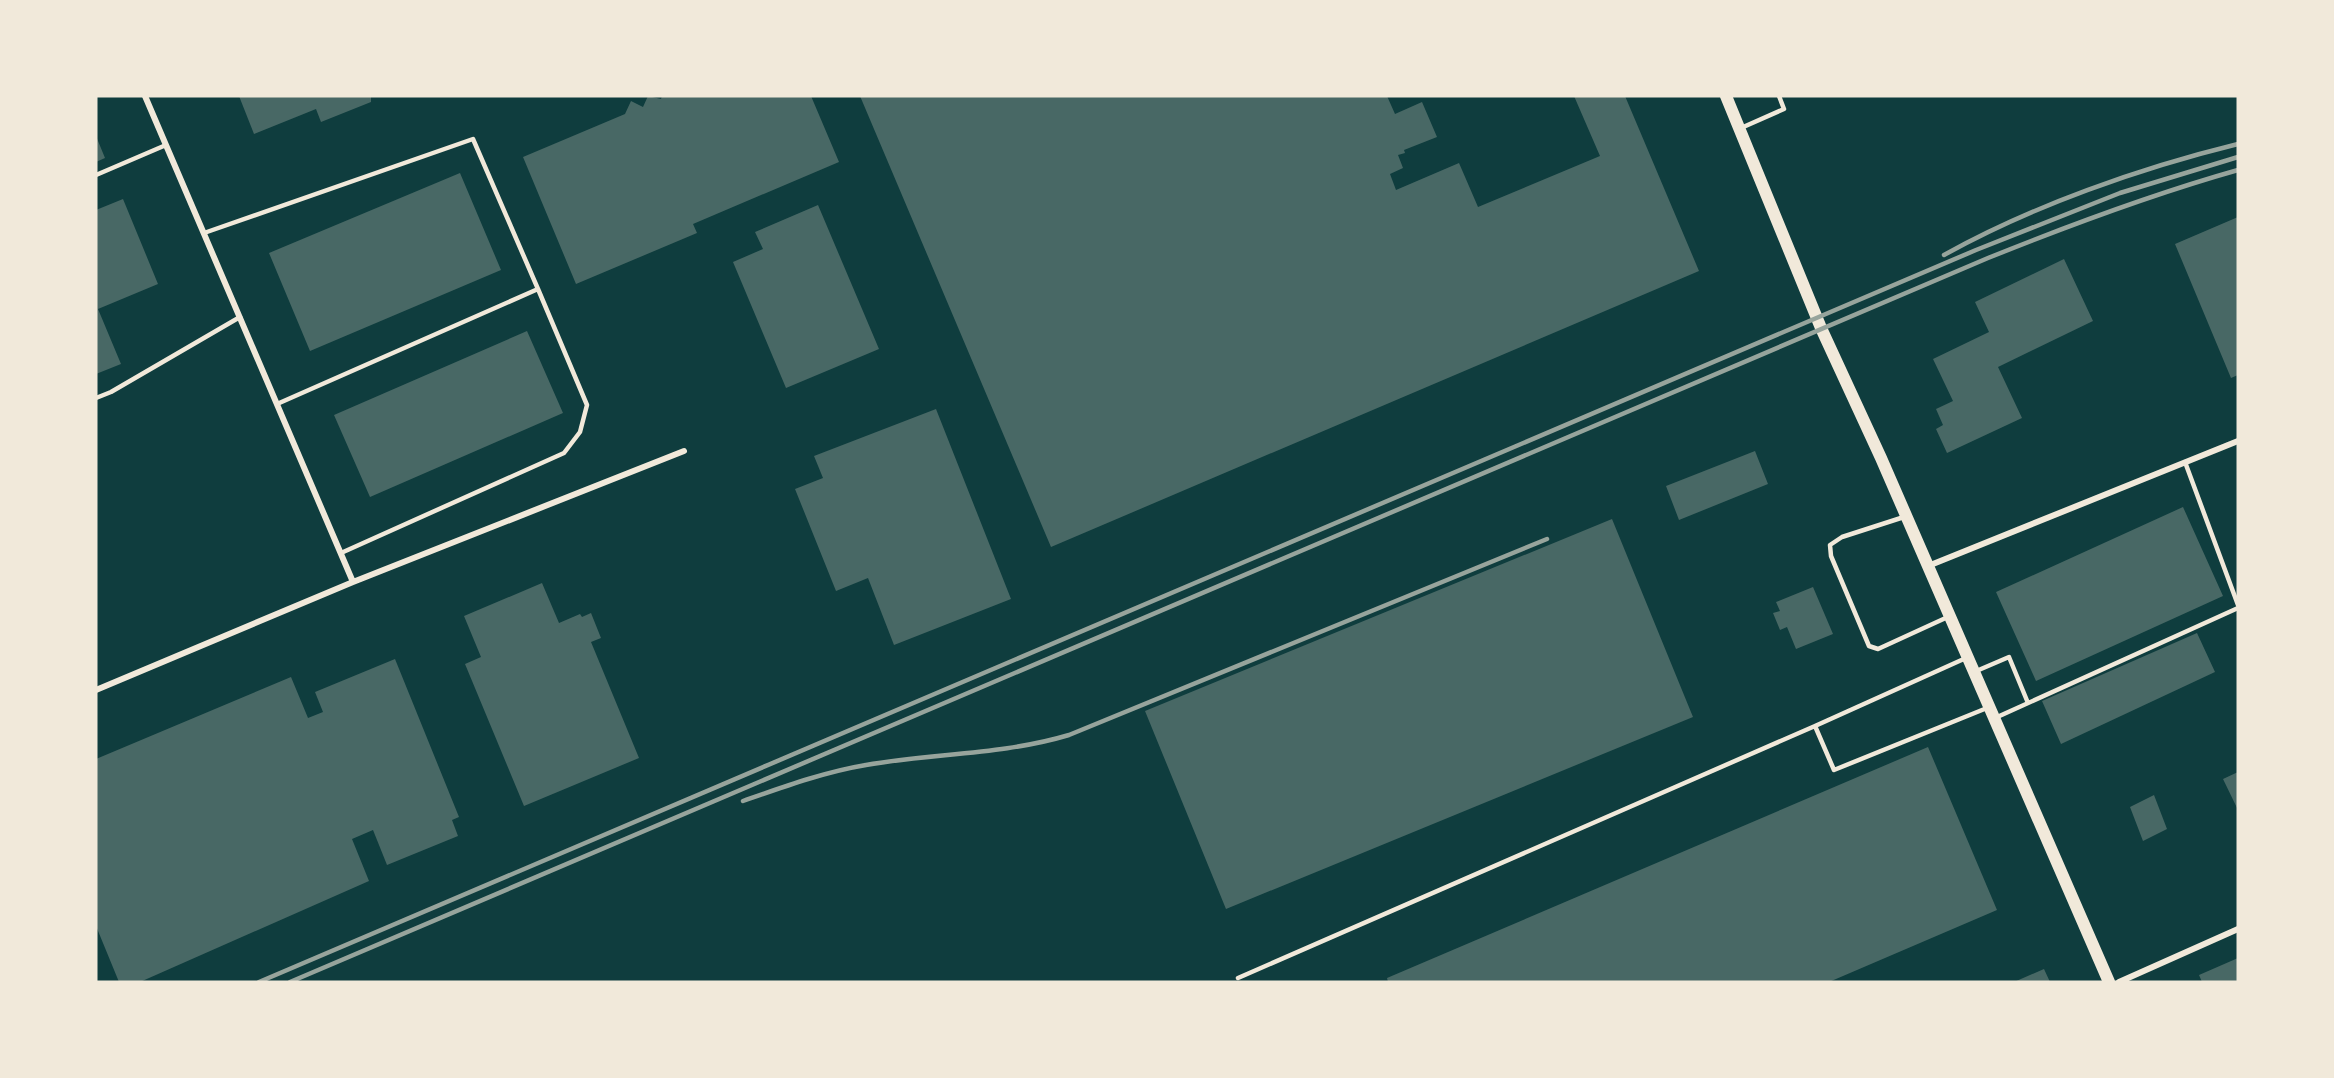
<svg xmlns="http://www.w3.org/2000/svg" width="2334" height="1078" font-family="'Exo 2',sans-serif">
<style>
.building{fill:#486865}
.lines{fill:none;stroke-linecap:round;stroke-linejoin:round}
.service{stroke:#f1e9da;stroke-width:4.5}
.minor{stroke:#f1e9da;stroke-width:6}
.secondary{stroke:#f1e9da;stroke-width:12}
.rail{stroke:#97a49c;stroke-width:4.5}
</style>
<rect width="100%" height="100%" fill="#0f3d3e"/>
<!-- building -->
<path class="building" d="M239 96H371V102L321 122 316 109 254 134Z
M648 96 661 99 662 96H811L839 162 693 224 697 233 576 284 523 157 625 114 631 101 643 107Z
M860 96H1387L1395 114 1422 102 1437 137 1404 150 1405 153 1398 155 1403 168 1390 174 1396 190 1459 163 1478 207 1600 156 1574 96H1625L1699 271 1051 547Z
M96 136 105 158 96 162Z
M460 173 501 270 310 351 269 253Z
M123 199 158 284 98 309 121 364 96 374V210Z
M818 205 879 349 786 388 733 262 763 249 755 232Z
M2238 217V375L2231 378 2175 244Z
M2064 259 2093 321 1998 367 2022 418 1947 453 1936 429 1943 425 1936 409 1953 401 1933 359 1989 332 1975 302Z
M527 331 563 413 370 497 334 415Z
M936 409 1011 599 894 645 868 578 836 591 795 489 823 478 814 456Z
M1755 451 1768 484 1679 520 1666 486Z
M2183 507 2223 596 2036 681 1996 592Z
M1612 519 1693 717 1226 909 1145 711Z
M542 583 559 623 580 614 582 617 591 613 601 638 591 642 639 758 524 806 465 664 481 657 464 616Z
M1813 587 1833 634 1796 649 1787 627 1780 630 1773 613 1780 611 1776 602Z
M2197 633 2215 672 2061 744 2042 701Z
M395 659 459 817 452 820 458 836 387 865 373 830 352 839 369 881 140 982H119L96 926V759L291 677 308 718 323 712 315 692Z
M1928 747 1997 910 1829 982H1388L1387 978Z
M2238 772V810L2223 779Z
M2154 795 2167 829 2143 841 2130 807Z
M2238 958V982H2202L2199 975Z
M2044 969 2050 982H2014Z"/>
<g class="lines">
<!-- service -->
<path class="service" d="M1741 128 1784 109 1779 96
M96 175 166 145
M204 233 473 139 538 289 277 404
M96 398 111 392 240 317
M2185 462 2238 605
M1904 517 1842 537 1830 545 1831 556 1869 646 1878 649 1950 616
M341 553 564 453 580 432 587 405 538 289
M1974 672 2009 657 2028 703
M1995 718 2238 608
M1815 726 1966 658
M1238 978 1815 726 1834 770 1987 708"/>
<!-- minor -->
<path class="minor" d="M145 96 353 582
M1928 566 2238 441
M96 690 353 582 684 451
M2119 982 2238 929"/>
<!-- secondary -->
<path class="secondary" d="M1726 96 1821 328 1881 458 2109 982"/>
<!-- rail -->
<path class="rail" d="M1944 255C2032 206 2140 168 2238 144
M743 801C783 787 824 772 866 765 934 753 1002 755 1069 735L1547 539
M259 982 1976 250 2120 193 2238 157
M290 982 1988 258C2070 225 2153 194 2238 170"/>
</g>
<!-- border -->
<rect width="2334" height="1078" fill="none" stroke="#f1e9da" stroke-width="195"/>
</svg>
